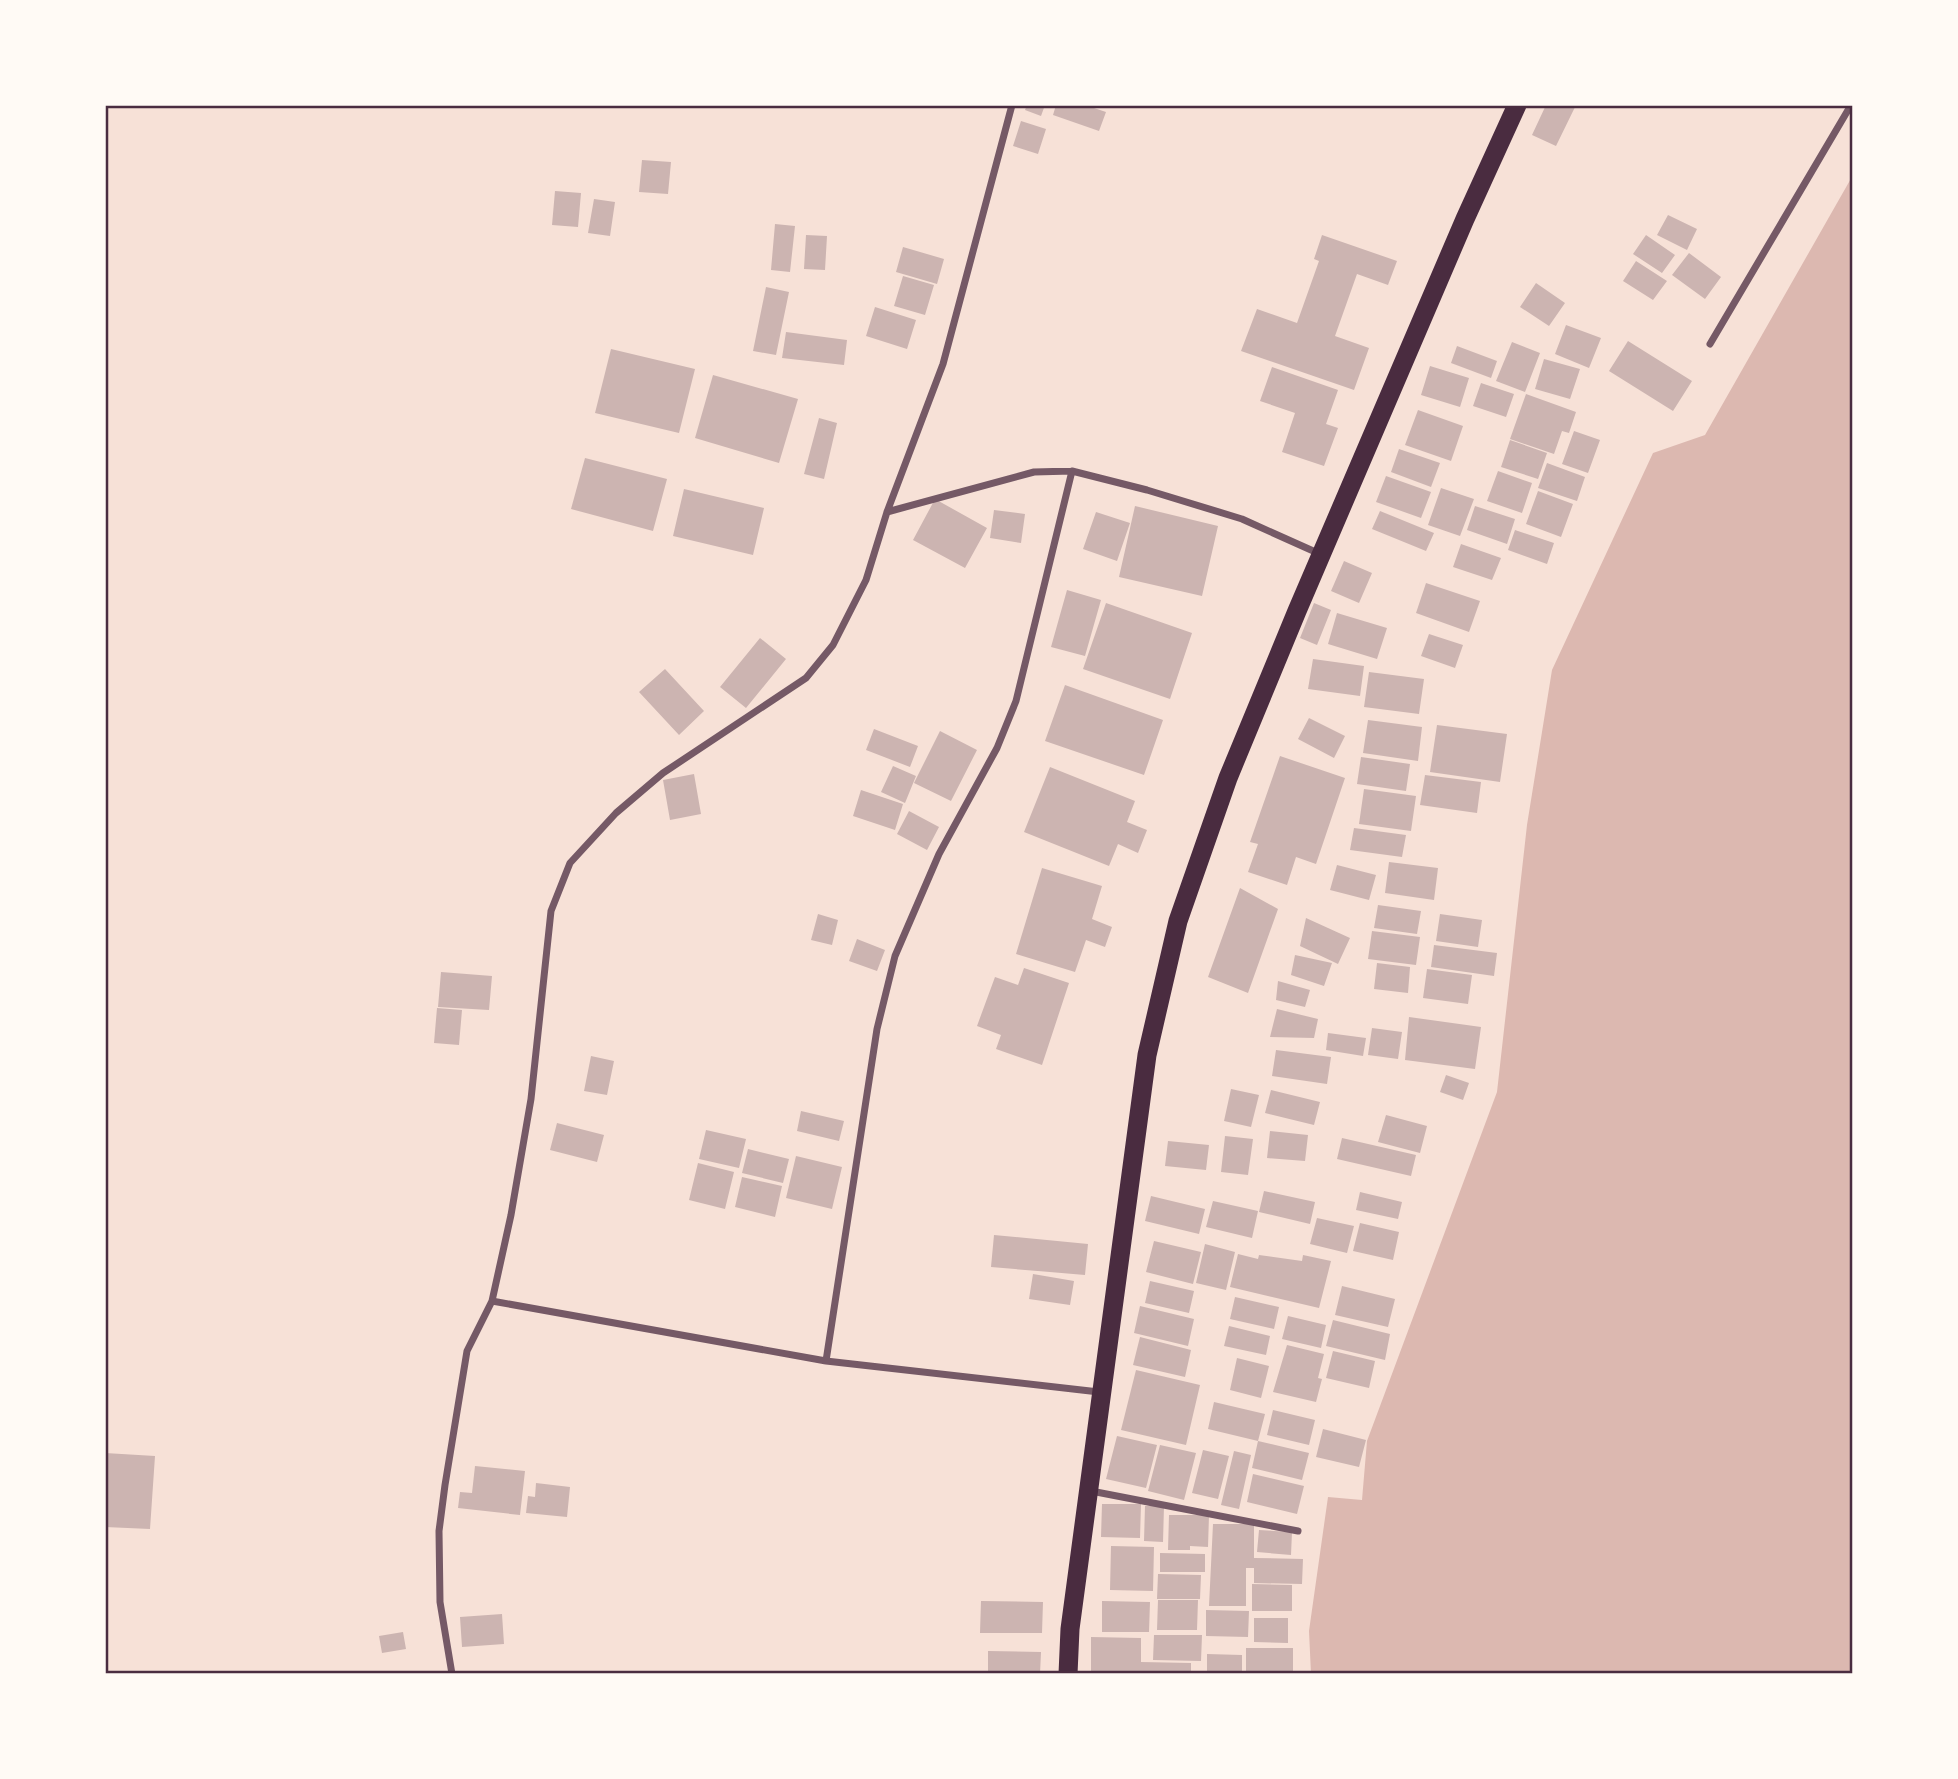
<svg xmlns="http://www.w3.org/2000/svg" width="1958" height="1779" font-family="'Exo 2',sans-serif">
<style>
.water{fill:#dcb8b0}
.building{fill:#ccb4b1}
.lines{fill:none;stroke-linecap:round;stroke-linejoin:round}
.minor{stroke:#755966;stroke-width:7}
.trunk{stroke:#4a2c40;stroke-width:19}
.neatline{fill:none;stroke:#4a2c40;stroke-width:2.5}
</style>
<rect width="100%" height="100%" fill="#f7e1d7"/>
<!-- water -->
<path class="water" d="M1853 175V1674H1311L1309 1631 1328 1497 1362 1500 1367 1441 1497 1092 1527 825 1552 670 1653 453 1705 435Z"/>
<!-- building -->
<path class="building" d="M1027 105H1045L1041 116 1025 110Z
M1056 105H1085L1106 112 1099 131 1053 115Z
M1546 105H1576L1556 146 1532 135Z
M1021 121 1046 129 1038 154 1013 146Z
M642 160 671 162 668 194 639 192Z
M555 191 581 193 578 227 552 225Z
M594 199 615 202 610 236 588 233Z
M1668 215 1697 229 1687 250 1657 235Z
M775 224 795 226 790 272 771 270Z
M806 235 827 236 825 270 804 269Z
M1322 235 1397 261 1388 285 1357 274 1335 336 1369 348 1354 390 1241 351 1257 309 1297 323 1319 261 1314 259Z
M1646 235 1675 255 1662 273 1633 254Z
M903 247 944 259 937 284 896 272Z
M1689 253 1721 277 1705 299 1672 275Z
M1636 261 1667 281 1653 300 1623 281Z
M903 276 934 285 925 315 894 306Z
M1536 283 1565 303 1549 326 1520 307Z
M766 287 789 292 776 355 753 351Z
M875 307 916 320 907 349 866 336Z
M1566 325 1601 338 1589 368 1555 354Z
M786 332 847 340 844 365 782 358Z
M1628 341 1692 381 1673 411 1609 371Z
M1512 342 1540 353 1525 392 1496 381Z
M1457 346 1497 361 1491 378 1451 363Z
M611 349 695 369 679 433 595 413Z
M1544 359 1580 369 1570 399 1535 389Z
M1430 366 1469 378 1460 407 1421 395Z
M1272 367 1338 390 1326 424 1338 428 1324 466 1282 452 1295 413 1260 401Z
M713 375 798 399 779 463 695 438Z
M1481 383 1514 394 1506 417 1473 406Z
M1526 394 1576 412 1569 433 1562 431 1554 454 1510 439Z
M1418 410 1463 426 1451 461 1405 445Z
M819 418 837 423 824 479 804 474Z
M1574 431 1600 440 1588 473 1562 464Z
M1510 440 1547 453 1538 479 1501 467Z
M1399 449 1440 463 1431 487 1391 472Z
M585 458 667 479 653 531 571 509Z
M1547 463 1585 477 1577 501 1538 488Z
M1498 471 1532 483 1522 513 1487 501Z
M1386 476 1431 492 1421 518 1376 502Z
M1441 488 1474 499 1460 536 1428 525Z
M684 489 764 508 753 555 673 536Z
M1538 491 1573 504 1561 537 1526 524Z
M935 499 987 528 965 568 913 540Z
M1135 506 1218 526 1202 596 1119 577Z
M1475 506 1515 519 1507 544 1467 530Z
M994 510 1025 514 1021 543 990 538Z
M1380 511 1434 533 1426 551 1372 529Z
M1096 512 1130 523 1117 561 1083 549Z
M1515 530 1554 543 1547 564 1508 550Z
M1461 544 1501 558 1492 580 1453 567Z
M1344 561 1372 573 1359 603 1331 591Z
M1426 583 1480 601 1469 632 1416 613Z
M1067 590 1101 600 1085 656 1051 647Z
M1106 603 1192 633 1170 699 1083 669Z
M1314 603 1331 610 1317 645 1300 638Z
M1337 613 1387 628 1377 659 1328 644Z
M1429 634 1463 645 1455 668 1421 656Z
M760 638 786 659 746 708 720 687Z
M1313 659 1364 666 1360 696 1308 689Z
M665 669 704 711 679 735 639 692Z
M1369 672 1424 679 1419 714 1364 707Z
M1065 685 1163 720 1144 775 1045 741Z
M1309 718 1345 736 1334 758 1298 739Z
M1368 720 1422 727 1418 761 1363 753Z
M1437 725 1507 734 1500 782 1430 772Z
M874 729 918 746 910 767 866 750Z
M940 731 977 750 951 801 914 783Z
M1280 756 1345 778 1316 864 1296 857 1287 885 1248 872 1258 844 1250 842Z
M1361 757 1410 764 1406 791 1357 784Z
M893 766 916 776 905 803 881 792Z
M1050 767 1135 801 1127 822 1147 830 1138 853 1118 844 1109 866 1024 832Z
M694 774 701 814 670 820 663 780Z
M1425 775 1481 782 1477 813 1420 805Z
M1364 789 1416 796 1411 831 1359 824Z
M861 790 903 804 895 830 853 816Z
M909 811 939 827 927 850 897 834Z
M1354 828 1406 835 1402 857 1350 850Z
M1389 862 1438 868 1434 900 1385 893Z
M1337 865 1376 875 1369 900 1330 890Z
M1042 868 1102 886 1092 919 1112 927 1105 947 1086 940 1075 972 1016 954Z
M1240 888 1278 909 1248 993 1208 977Z
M1378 905 1421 911 1417 934 1374 928Z
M818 914 838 920 832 945 811 940Z
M1440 914 1482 920 1478 947 1436 941Z
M1306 918 1350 938 1338 964 1300 946Z
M1372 931 1420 937 1416 965 1368 959Z
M857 939 885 950 877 971 849 961Z
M1434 945 1497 953 1494 976 1431 967Z
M1295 955 1332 963 1324 986 1291 975Z
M1377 963 1410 967 1408 993 1374 989Z
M1024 968 1069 983 1042 1065 996 1049 1001 1035 977 1026 995 977 1018 985Z
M1427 969 1472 975 1468 1004 1423 998Z
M441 972 492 976 489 1010 438 1007Z
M1278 981 1310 990 1305 1007 1276 1000Z
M437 1008 462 1010 459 1045 434 1043Z
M1277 1009 1318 1019 1314 1038 1270 1037Z
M1409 1017 1481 1027 1475 1069 1405 1060Z
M1372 1028 1402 1032 1398 1059 1368 1055Z
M1328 1033 1366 1038 1363 1056 1326 1050Z
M1276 1050 1331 1057 1327 1084 1272 1076Z
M591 1056 614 1061 607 1095 584 1091Z
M1446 1075 1469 1083 1463 1100 1440 1092Z
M1231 1089 1259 1095 1251 1127 1224 1121Z
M1271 1090 1320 1102 1314 1125 1265 1113Z
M801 1111 844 1121 839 1141 797 1131Z
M1386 1115 1427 1126 1420 1153 1378 1142Z
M557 1123 604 1135 597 1162 550 1150Z
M706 1130 746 1139 739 1168 699 1159Z
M1270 1131 1308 1135 1305 1161 1267 1158Z
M1225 1136 1253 1139 1248 1175 1221 1172Z
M1342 1138 1416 1155 1411 1176 1337 1159Z
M1168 1141 1209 1145 1206 1170 1165 1166Z
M748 1149 789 1159 783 1183 742 1173Z
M796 1156 842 1167 832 1209 786 1198Z
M698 1163 734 1172 725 1209 689 1200Z
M742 1177 782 1186 775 1217 735 1207Z
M1264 1191 1315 1202 1310 1224 1259 1212Z
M1360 1192 1402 1202 1398 1219 1356 1210Z
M1151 1196 1205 1209 1199 1234 1145 1221Z
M1213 1201 1258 1211 1252 1238 1206 1227Z
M1317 1218 1354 1226 1347 1253 1310 1244Z
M1360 1223 1399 1232 1393 1260 1353 1251Z
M994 1235 1088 1244 1085 1275 991 1267Z
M1154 1241 1201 1252 1193 1284 1146 1272Z
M1205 1244 1235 1252 1226 1290 1196 1283Z
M1238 1254 1258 1259 1259 1255 1302 1261 1303 1255 1331 1261 1319 1308 1230 1287Z
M1033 1274 1074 1281 1070 1305 1029 1299Z
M1150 1281 1194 1291 1189 1313 1145 1303Z
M1342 1286 1395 1299 1388 1327 1335 1315Z
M1235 1297 1279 1307 1274 1329 1230 1319Z
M1140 1306 1194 1319 1188 1346 1134 1333Z
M1288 1316 1326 1325 1321 1348 1282 1339Z
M1333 1320 1390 1334 1385 1360 1326 1346Z
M1229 1326 1270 1336 1266 1355 1224 1346Z
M1140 1337 1191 1350 1185 1377 1133 1365Z
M1287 1345 1324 1354 1318 1378 1322 1379 1316 1402 1273 1392Z
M1333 1351 1375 1361 1369 1388 1326 1378Z
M1237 1358 1269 1366 1261 1398 1230 1390Z
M1136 1370 1200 1385 1186 1445 1121 1430Z
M1214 1402 1265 1414 1258 1441 1309 1453 1302 1480 1252 1468 1258 1441 1208 1429Z
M1273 1410 1315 1420 1309 1445 1267 1435Z
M1323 1429 1366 1440 1359 1467 1316 1457Z
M1117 1436 1157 1445 1146 1488 1106 1479Z
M1160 1445 1196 1453 1184 1500 1148 1491Z
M1203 1450 1229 1456 1218 1499 1192 1493Z
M1234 1451 1251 1455 1239 1509 1221 1505Z
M105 1453 155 1456 150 1529 105 1527Z
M475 1466 525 1471 520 1515 458 1508 460 1492 472 1493Z
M1253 1474 1304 1486 1297 1514 1247 1502Z
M536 1483 570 1487 567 1517 526 1513 528 1496 535 1497Z
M1102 1504H1141L1140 1538 1101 1537Z
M1145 1506H1164L1163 1542 1144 1541Z
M1169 1515H1209L1208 1547 1190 1546V1550H1168Z
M1213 1524H1254V1558L1303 1559 1302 1584 1254 1583V1568H1246V1606H1209Z
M1259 1530 1292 1532 1291 1555 1257 1552Z
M1111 1546 1154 1547 1153 1591 1110 1590Z
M1160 1553 1205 1554V1572H1160Z
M1158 1574 1201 1575 1200 1599H1157Z
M1252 1584 1292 1585V1611H1252Z
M1158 1600H1198L1197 1630H1157Z
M981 1601 1043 1602 1042 1633H980Z
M1102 1601 1150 1602 1149 1632H1102Z
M1206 1610 1249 1611 1248 1637 1206 1636Z
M502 1614 504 1644 462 1647 460 1617Z
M1254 1618H1288V1643L1254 1642Z
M403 1632 406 1649 382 1653 379 1636Z
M1154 1635H1202L1201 1661 1153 1660Z
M1091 1637 1141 1638V1662L1191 1663V1674H1091Z
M1246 1648H1293V1674H1246Z
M988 1651 1041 1652 1040 1674H988Z
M1207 1654 1242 1655V1674H1207Z"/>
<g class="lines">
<!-- minor -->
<path class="minor" d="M1710 344 1851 105
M887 512 1034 472 1072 471 1147 490 1242 519 1320 554
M492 1301 826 1361 1099 1392
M826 1361 877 1029 895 956 939 854 997 748 1016 701 1072 471
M1091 1491 1298 1531
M452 1674 440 1602 439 1531 445 1485 467 1351 492 1301 511 1215 531 1099 551 911 570 863 616 813 663 773 806 678 833 645 866 580 887 512 943 364 1012 105"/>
<!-- trunk -->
<path class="trunk" d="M1068 1674 1070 1629 1147 1055 1178 921 1228 778 1297 611 1465 219 1517 105"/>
</g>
<!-- border -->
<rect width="1958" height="1779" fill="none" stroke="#fffaf5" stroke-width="214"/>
<rect x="107" y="107" width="1744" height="1565" class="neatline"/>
</svg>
